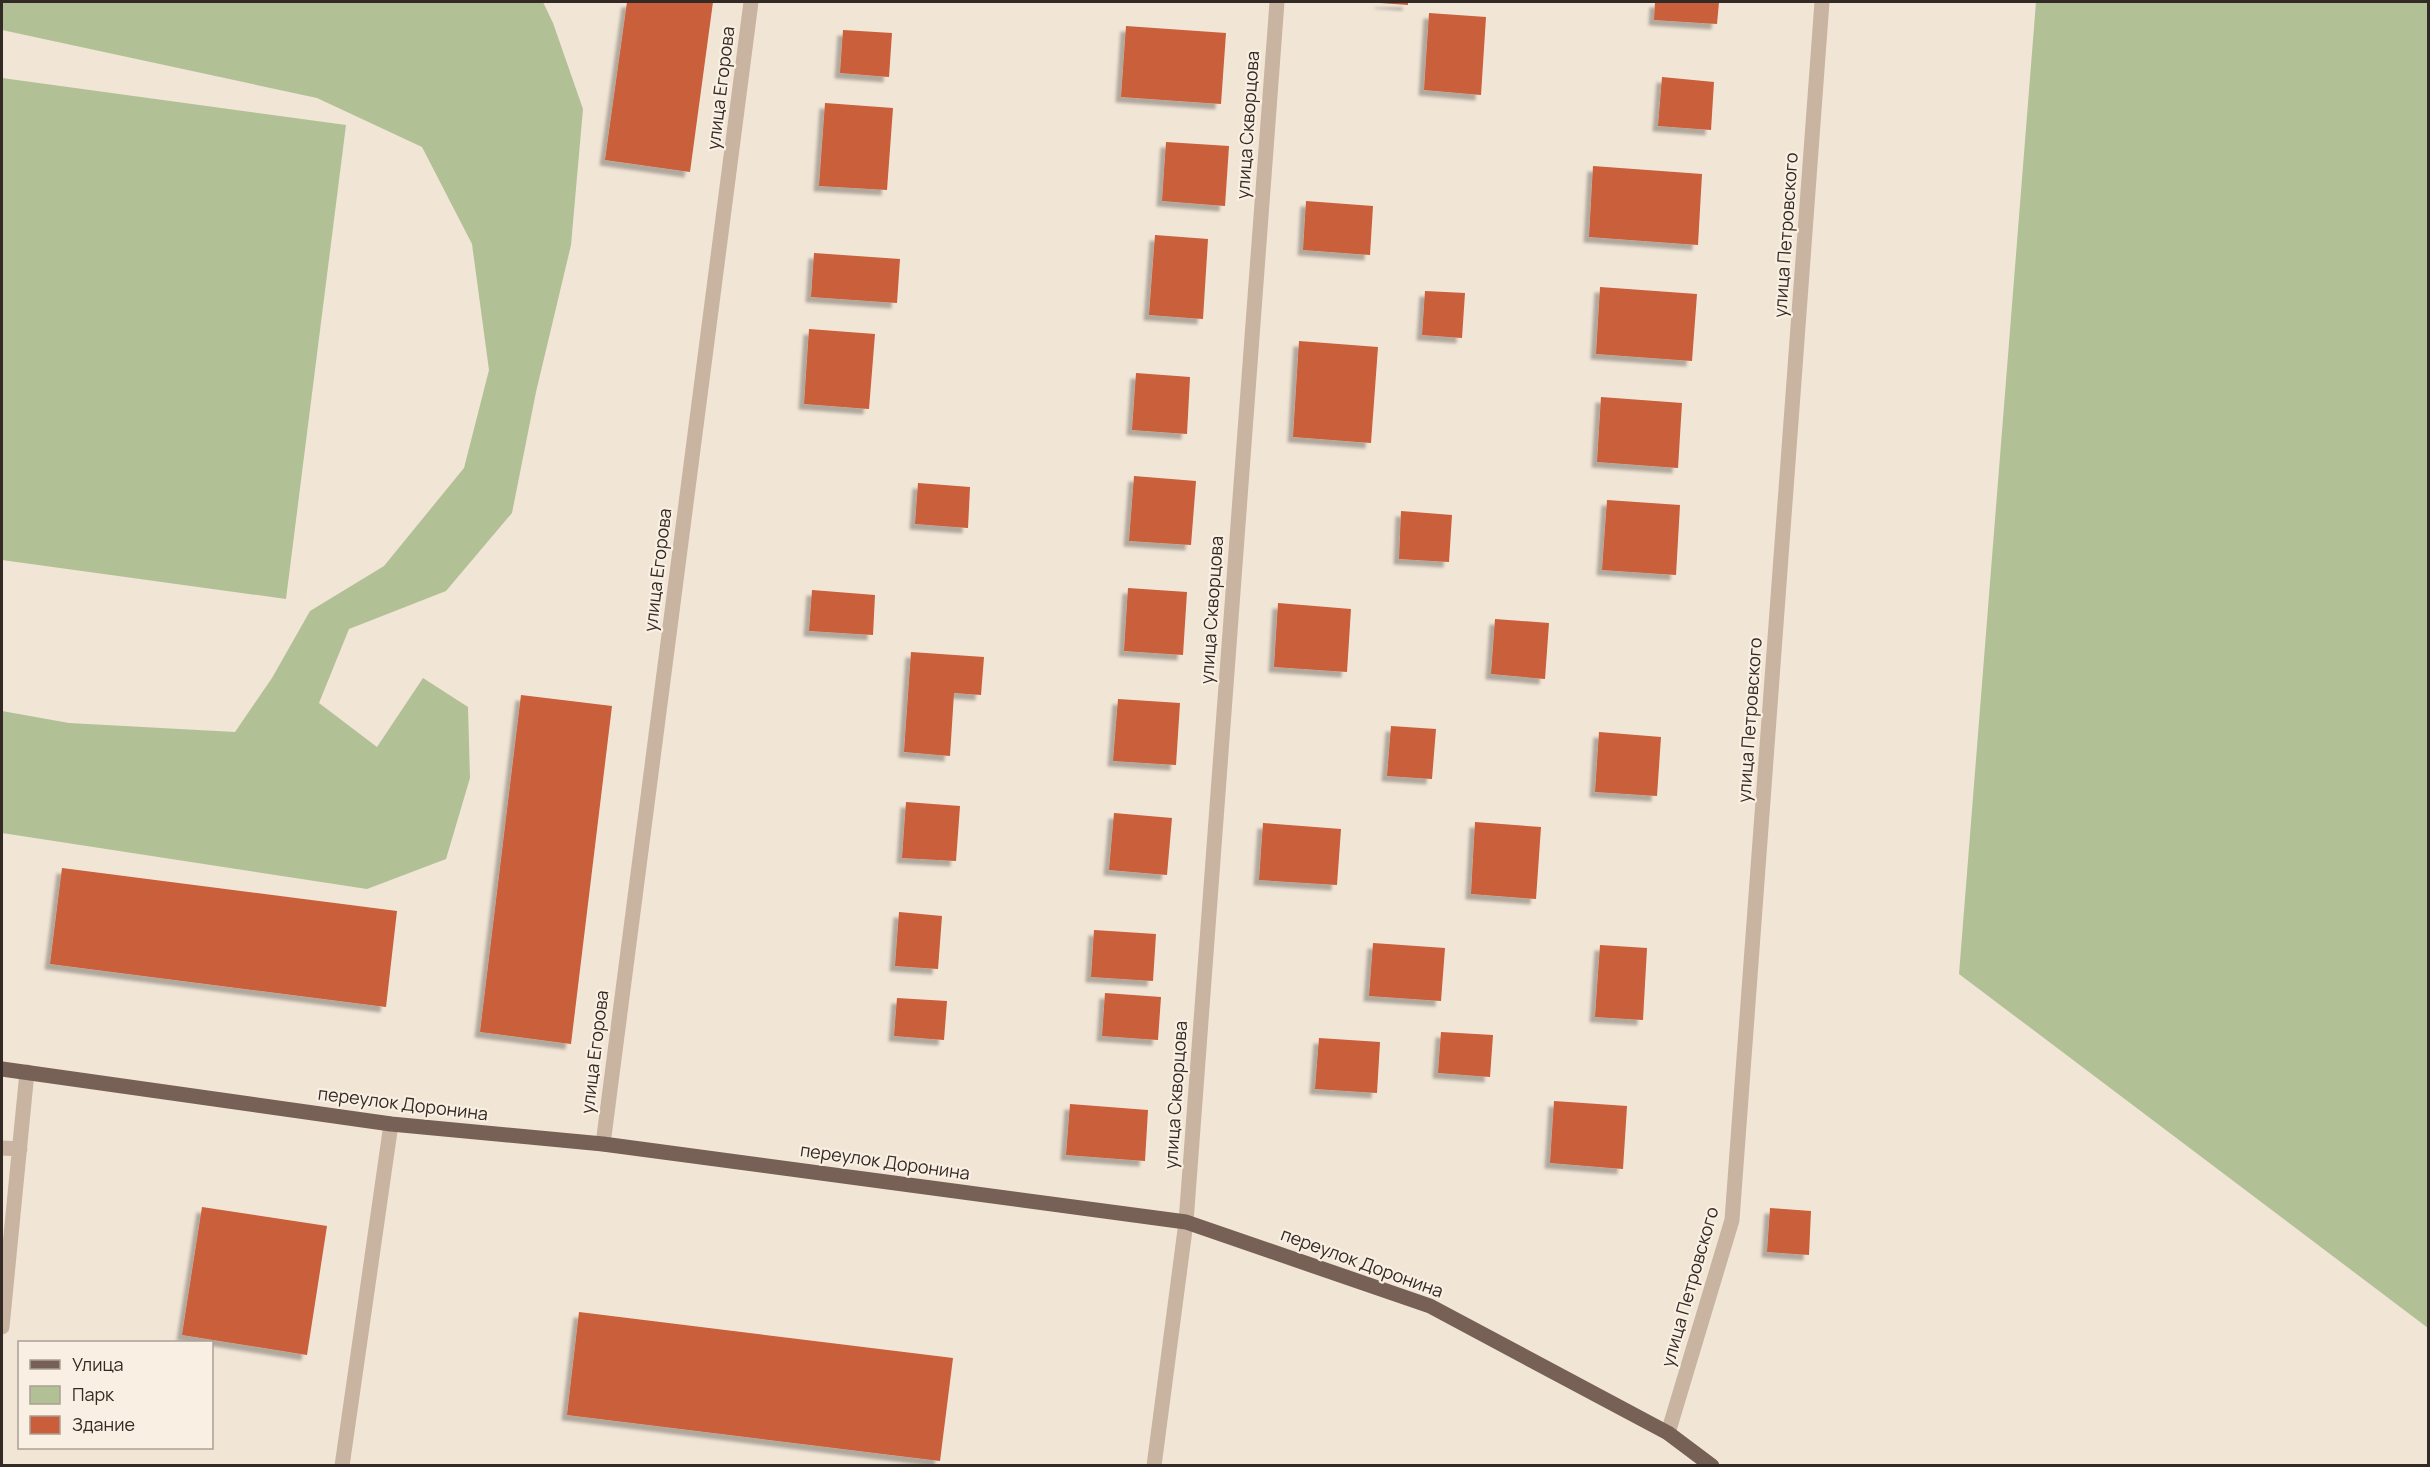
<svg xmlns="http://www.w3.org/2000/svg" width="2430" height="1467" font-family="Manrope,sans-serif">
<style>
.green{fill:#b2c096}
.building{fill:#ca5e3b;filter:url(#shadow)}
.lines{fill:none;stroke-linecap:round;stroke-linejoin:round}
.minor{stroke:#c9b4a2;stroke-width:15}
.major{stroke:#776055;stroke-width:15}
.labels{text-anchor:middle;stroke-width:4.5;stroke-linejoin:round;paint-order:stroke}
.street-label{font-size:18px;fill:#342a25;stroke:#f9efe2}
</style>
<defs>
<filter id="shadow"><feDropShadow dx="-5.5" dy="5.5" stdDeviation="1.5" flood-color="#0004"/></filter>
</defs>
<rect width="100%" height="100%" fill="#f1e5d6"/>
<!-- green -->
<path class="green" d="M2 2H543L553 23 583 109 571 245 536 392 512 513 446 591 349 629 319 703 377 747 423 678 468 707 470 778 446 859 367 889 2 833V711L69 723 235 732 272 678 310 611 384 566 464 468 489 370 472 244 422 147 317 98 2 30Z
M2036 2H2428V1328L1959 974Z
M2 78 346 125 286 599 2 560Z"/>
<!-- building -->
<path class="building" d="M627 2H713L690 172 605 160Z
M1380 2H1408V5L1380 3Z
M1655 2H1719L1717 24 1654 20Z
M1429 13 1486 17 1481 95 1424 90Z
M1126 26 1226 33 1221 104 1121 97Z
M843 30 892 33 889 77 840 73Z
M1662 77 1714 82 1711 130 1658 126Z
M825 103 893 108 887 190 819 186Z
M1166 142 1229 146 1225 206 1162 201Z
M1593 166 1702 174 1698 245 1589 237Z
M1306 201 1373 206 1370 255 1303 250Z
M1155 235 1208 239 1203 319 1149 315Z
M814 253 900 259 897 303 811 297Z
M1600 287 1697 294 1692 361 1596 354Z
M1425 291 1465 293 1462 338 1422 335Z
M809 329 875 334 869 409 804 404Z
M1299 341 1378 347 1371 443 1293 437Z
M1136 373 1190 377 1187 434 1132 430Z
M1601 397 1682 403 1678 468 1597 462Z
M1134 476 1196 481 1191 545 1129 541Z
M918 483 970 487 968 528 915 524Z
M1607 500 1680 505 1676 575 1602 570Z
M1401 511 1452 515 1449 562 1399 559Z
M1128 588 1187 592 1183 655 1124 651Z
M812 590 875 595 873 635 809 631Z
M1278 603 1351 609 1347 672 1274 667Z
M1495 619 1549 623 1545 679 1491 674Z
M911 652 984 657 981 695 954 693 950 756 904 752Z
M521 695 612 706 571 1044 480 1032Z
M1118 699 1180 703 1176 765 1113 761Z
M1391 726 1436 729 1432 779 1387 776Z
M1599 732 1661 737 1657 796 1595 792Z
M906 802 960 806 956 861 902 858Z
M1114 813 1172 818 1167 875 1109 870Z
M1475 822 1541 827 1536 899 1471 894Z
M1263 823 1341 829 1337 885 1259 880Z
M62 868 397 911 386 1007 50 964Z
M899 912 942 916 938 969 895 966Z
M1094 930 1156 934 1153 981 1091 977Z
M1373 943 1445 948 1441 1001 1369 996Z
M1600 945 1647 948 1643 1020 1595 1017Z
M1105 993 1161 997 1158 1040 1102 1036Z
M897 998 947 1001 944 1040 894 1036Z
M1441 1032 1493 1035 1490 1077 1438 1073Z
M1319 1038 1380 1042 1377 1093 1315 1089Z
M1554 1101 1627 1106 1623 1169 1550 1163Z
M1070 1104 1148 1110 1145 1161 1066 1155Z
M202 1207 327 1226 307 1355 182 1335Z
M1770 1208 1811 1211 1809 1255 1767 1252Z
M579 1312 953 1358 940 1461 567 1415Z"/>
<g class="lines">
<!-- minor -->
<path class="minor" d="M603 1144 751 2
M2 1148 20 1149
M2 1327 27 1072
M1668 1433 1732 1220 1822 2
M342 1466 391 1124
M1154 1466 1186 1222 1277 2"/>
<!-- major -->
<path class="major" d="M2 1069 391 1124 603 1144 1186 1222 1430 1306 1668 1433 1712 1466"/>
</g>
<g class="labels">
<!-- street labels -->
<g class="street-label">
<text transform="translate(721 88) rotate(-83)" y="6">улица Егорова</text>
<text transform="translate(1248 125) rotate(-86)" y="6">улица Скворцова</text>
<text transform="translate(1786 235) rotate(-86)" y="6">улица Петровского</text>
<text transform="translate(658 570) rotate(-83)" y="6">улица Егорова</text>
<text transform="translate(1212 610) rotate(-86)" y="6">улица Скворцова</text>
<text transform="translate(1750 720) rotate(-86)" y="6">улица Петровского</text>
<text transform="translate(595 1052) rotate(-83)" y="6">улица Егорова</text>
<text transform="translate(1176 1095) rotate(-86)" y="6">улица Скворцова</text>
<text transform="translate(403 1104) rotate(7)" y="6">переулок Доронина</text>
<text transform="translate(885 1162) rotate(8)" y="6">переулок Доронина</text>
<text transform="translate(1362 1263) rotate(20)" y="6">переулок Доронина</text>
<text transform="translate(1690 1287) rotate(-74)" y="6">улица Петровского</text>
</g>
</g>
<!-- border -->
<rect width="2430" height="1467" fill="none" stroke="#342a25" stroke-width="6"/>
<!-- legend -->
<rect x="18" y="1341" width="195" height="108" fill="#f9efe2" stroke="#aaa096" stroke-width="1.5"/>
<rect x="30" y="1360" width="30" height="9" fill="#776055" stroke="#aaa096" stroke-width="1.5"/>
<text x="72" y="1371" font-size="18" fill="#342a25">Улица</text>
<rect x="30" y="1386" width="30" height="18" fill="#b2c096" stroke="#aaa096" stroke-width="1.5"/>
<text x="72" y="1401" font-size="18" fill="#342a25">Парк</text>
<rect x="30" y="1416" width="30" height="18" fill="#ca5e3b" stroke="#aaa096" stroke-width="1.5"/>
<text x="72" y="1431" font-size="18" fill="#342a25">Здание</text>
</svg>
